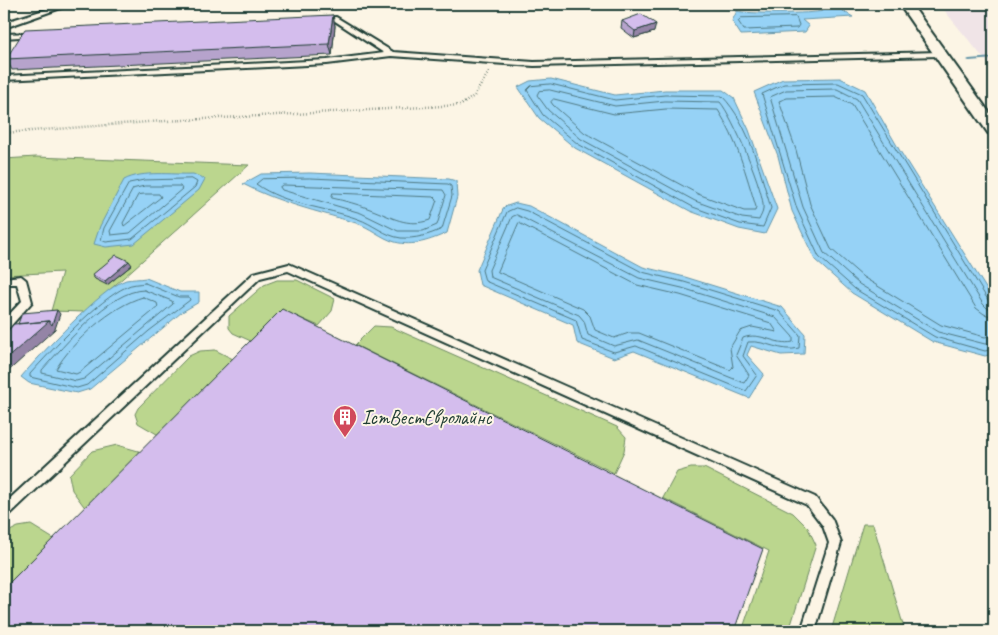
<svg xmlns="http://www.w3.org/2000/svg" width="998" height="635" font-family="Caveat,sans-serif">
<style>
.built{fill:#f0e4e7}
.green{fill:#bbd68e;stroke:#6d8a61}
.water{fill:#96d2f6;stroke:#6696a8}
.lines{fill:none;stroke-linecap:round;stroke-linejoin:round}
.shore{stroke:#4f7982;stroke-width:1}
.stream{fill:#6696a8;fill-rule:evenodd}
.service-casing{stroke:#1f3d34;stroke-width:4}
.minor-casing{stroke:#1f3d34;stroke-width:4}
.path{stroke:#1f3d34;stroke-width:2.5;stroke-dasharray:0.5 2.5;stroke-linecap:butt}
.service{fill:#fcf5e5;fill-rule:evenodd}
.minor{fill:#fcf5e5;fill-rule:evenodd}
.wall{fill:#b6a3cc;stroke:#1f3d34}
.shaded-wall{fill:#9484a6;stroke:#1f3d34}
.building{fill:#d4bded;stroke:#1f3d34}
.labels{text-anchor:middle;stroke-width:4;stroke-linejoin:round;paint-order:stroke}
.poi-label{font-size:20px;fill:#1f3d34;stroke:#fcf5e5;text-anchor:start}
</style>
<rect width="100%" height="100%" fill="#fcf5e5"/>
<filter id="ink" filterUnits="userSpaceOnUse"><feTurbulence type="fractalNoise" baseFrequency=".02" numOctaves="2"/><feDisplacementMap in="SourceGraphic" scale="10" xChannelSelector="R" yChannelSelector="G"/><feConvolveMatrix kernelMatrix="1 2 1 2 8 2 1 2 1" color-interpolation-filters="sRGB"/></filter>
<g filter="url(#ink)">
<!-- built -->
<path class="built" d="M939 4H994V71Z"/>
<!-- green -->
<path class="green" d="M36 157 249 165 85 312 51 311 62 272 4 275V159Z
M277 280H297L335 299 332 311 319 326 286 312 253 342 233 333 229 328V316L264 285Z
M374 326 391 327 617 427 626 437 624 451 614 473 355 345Z
M215 350 237 361 162 437 138 423 135 414 138 408 189 356 200 351Z
M117 445 142 452 86 509 72 490 69 475 92 451Z
M691 468H704L793 513 808 528 816 545 789 631H742L769 551 663 498 677 472Z
M863 524H873L905 631H831Z
M31 525 57 541 4 596V534L18 527Z"/>
<!-- water -->
<path class="water" d="M836 5 846 8 843 11 853 17 802 20 809 26 805 32 741 35 732 21 737 11C746 14 814 14 822 11 827 8 830 6 836 5Z
M840 78 865 90 900 151 994 301V354L985 356 933 342 852 293 815 260 792 211 778 156 754 92 783 79Z
M551 79 615 95 665 90H723L734 98 749 130 777 209 765 234 739 229 690 211 575 148 539 118 518 87 530 81Z
M310 173 449 179 456 181 457 197 447 233C431 240 413 247 395 242 381 238 370 227 356 223 317 211 279 203 243 184L261 174Z
M193 174 205 179 199 190 134 244 106 247 94 244 100 226 124 180C143 170 172 175 193 174Z
M516 203 529 206 643 267 685 277 782 307 805 334 804 354 781 355 751 346 747 355 764 374 749 398 634 351 614 358 577 343 573 325 480 285 477 270 504 207Z
M146 278 180 292H199V302L182 312 90 389 77 393 29 383 21 377C39 356 103 287 126 280 132 279 139 279 146 278Z"/>
<g class="lines">
<!-- shore -->
<path class="shore" d="M796 17 799 25 797 28 744 30 738 21 741 18Z
M551 84 615 100 665 95 722 96C750 125 759 170 771 208L763 227 740 224 693 207 578 144 543 115 527 90 531 86Z
M550 90 615 106 665 101 720 102C732 115 766 194 763 209 763 213 760 217 759 220L742 218 695 201 581 139 548 110 537 95 539 91Z
M554 99 614 114 666 109 718 110C737 140 746 174 756 207L755 211H744L698 194 585 133 553 105 551 102Z
M310 178 448 184 451 186 452 196 442 229C429 235 415 239 401 238 385 236 373 224 358 219 325 207 285 205 256 184L262 179Z
M192 179 197 182 195 187 132 239 106 242 101 240 104 228 129 183 144 180Z
M283 185 443 190 446 195 437 225 423 231H398L361 213 282 190 280 187Z
M145 186H180L182 189 130 233 111 235 110 231 133 189Z
M333 193 434 197 437 200 430 220C407 228 392 217 370 209 358 204 345 201 332 198Z
M145 194H159L161 197 124 226 123 223 138 195Z
M516 208 527 211 642 272 684 282 779 311 800 335 799 348C781 353 766 340 748 342L743 356 757 375 746 391 636 346 614 352 582 340 576 320 485 281 482 270 507 212Z
M517 215 639 278 682 288 775 317 793 337V342C775 346 761 331 743 338L736 355 749 375 744 383 638 340 614 346 588 335 584 321 579 315 490 277 489 270 512 217Z
M519 223 637 285 680 295 771 323 777 332 752 327 740 331 730 348 733 367 730 370 639 333H629L614 338 595 330 590 316 583 309 498 272Z
M145 283 179 297H189L190 300 149 331 87 385 77 388 30 377V374C52 350 98 300 126 287 131 284 139 284 145 283Z
M144 290 172 301 173 304 84 379 76 381 42 373V370C64 346 110 290 144 290Z
M143 297 157 303 158 307 80 372 76 374 56 369C72 342 113 305 143 297Z
M994 303 988 300 862 94 838 83 784 84 762 94 797 209 819 257 855 289 935 337 985 351 994 349
M994 309 987 308 983 304 857 99 837 89 786 90 770 97 803 207 824 253 859 284 938 332 985 344 994 343
M994 317 984 314 976 308 852 105 835 97 787 98 779 101 796 150 810 204 831 249 863 277 941 325 985 337 994 335"/>
<!-- stream -->
<path class="stream" d="M994 57V59L969 61 967 60 969 59Z"/>
<!-- service casing -->
<g class="service-casing">
<path id="service" d="M63 4H72L4 28V23L9 21Z
M336 17 393 52 534 62 940 52 943 54 940 56 534 66 391 56 327 64 4 80V76L327 60 384 53 335 21 322 22 319 20 322 18Z
M33 33 36 35 35 36 4 38V34Z
M289 264 815 497 832 519 841 543 815 631H801L829 543 823 526 807 505 288 271 260 278 8 516 4 518V504L254 273Z
M21 276 26 280 32 302 8 329 4 330V320L22 301 17 284H4V278Z"/>
</g>
<!-- minor casing -->
<g class="minor-casing">
<path id="minor" d="M899 4H911L994 119V135L988 133Z"/>
</g>
<!-- path -->
<path class="path" d="M4 133 148 122 461 105 474 96 489 72"/>
<!-- service -->
<use href="#service" class="service"/>
<!-- minor -->
<use href="#minor" class="minor"/>
</g>
<!-- wall -->
<path class="wall" d="M333 15 335 26 332 55 12 70 6 59Z
M622 21 654 32 634 38 621 28Z
M132 265 107 285 95 279 92 275Z"/>
<!-- shaded-wall -->
<path class="shaded-wall" d="M333 15 335 26 332 55 329 44Z
M656 24 654 32 634 38 635 31Z
M129 261 132 265 107 285 105 281Z
M57 310 60 314 55 329 4 375V361Z"/>
<!-- building -->
<path class="building" d="M641 14 656 24 635 31 622 21Z
M333 15 329 44 6 59 25 29Z
M116 255 129 261 105 281 92 275Z
M282 309 763 549 734 631H4V588Z
M57 310 52 325 49 321 18 324 22 313Z
M49 321 4 361V335L14 324Z"/>
</g>
<!-- icons -->
<defs>
<g id="building-pin" transform="scale(1.25)"><path d="M0 17L-7.5 6A9.5 9.5 0 1 1 7.5 6Z" fill="#d1495b" stroke="#fcf5e5"/><path d="M-4-6H4V6H1V3H-1V6H-4ZM-2.5-4.3h1.7v1.8h-1.7ZM.8-4.3h1.7v1.8H.8ZM-2.5-1h1.7V.8h-1.7ZM.8-1h1.7V.8H.8Z" fill="#fff"/></g>
</defs>
<g fill-rule="evenodd">
<use href="#building-pin" x="345" y="417"/>
</g>
<g class="labels">
<!-- poi labels -->
<g class="poi-label">
<text x="362" y="424">ІстВестЄвролайнс</text>
</g>
</g>
<!-- margin -->
<rect width="998" height="635" fill="none" stroke="#fcf5e5" stroke-width="20"/>
<rect x="10" y="10" width="978" height="615" fill="none" stroke="#1f3d34" stroke-width="2" filter="url(#ink)"/>
</svg>
